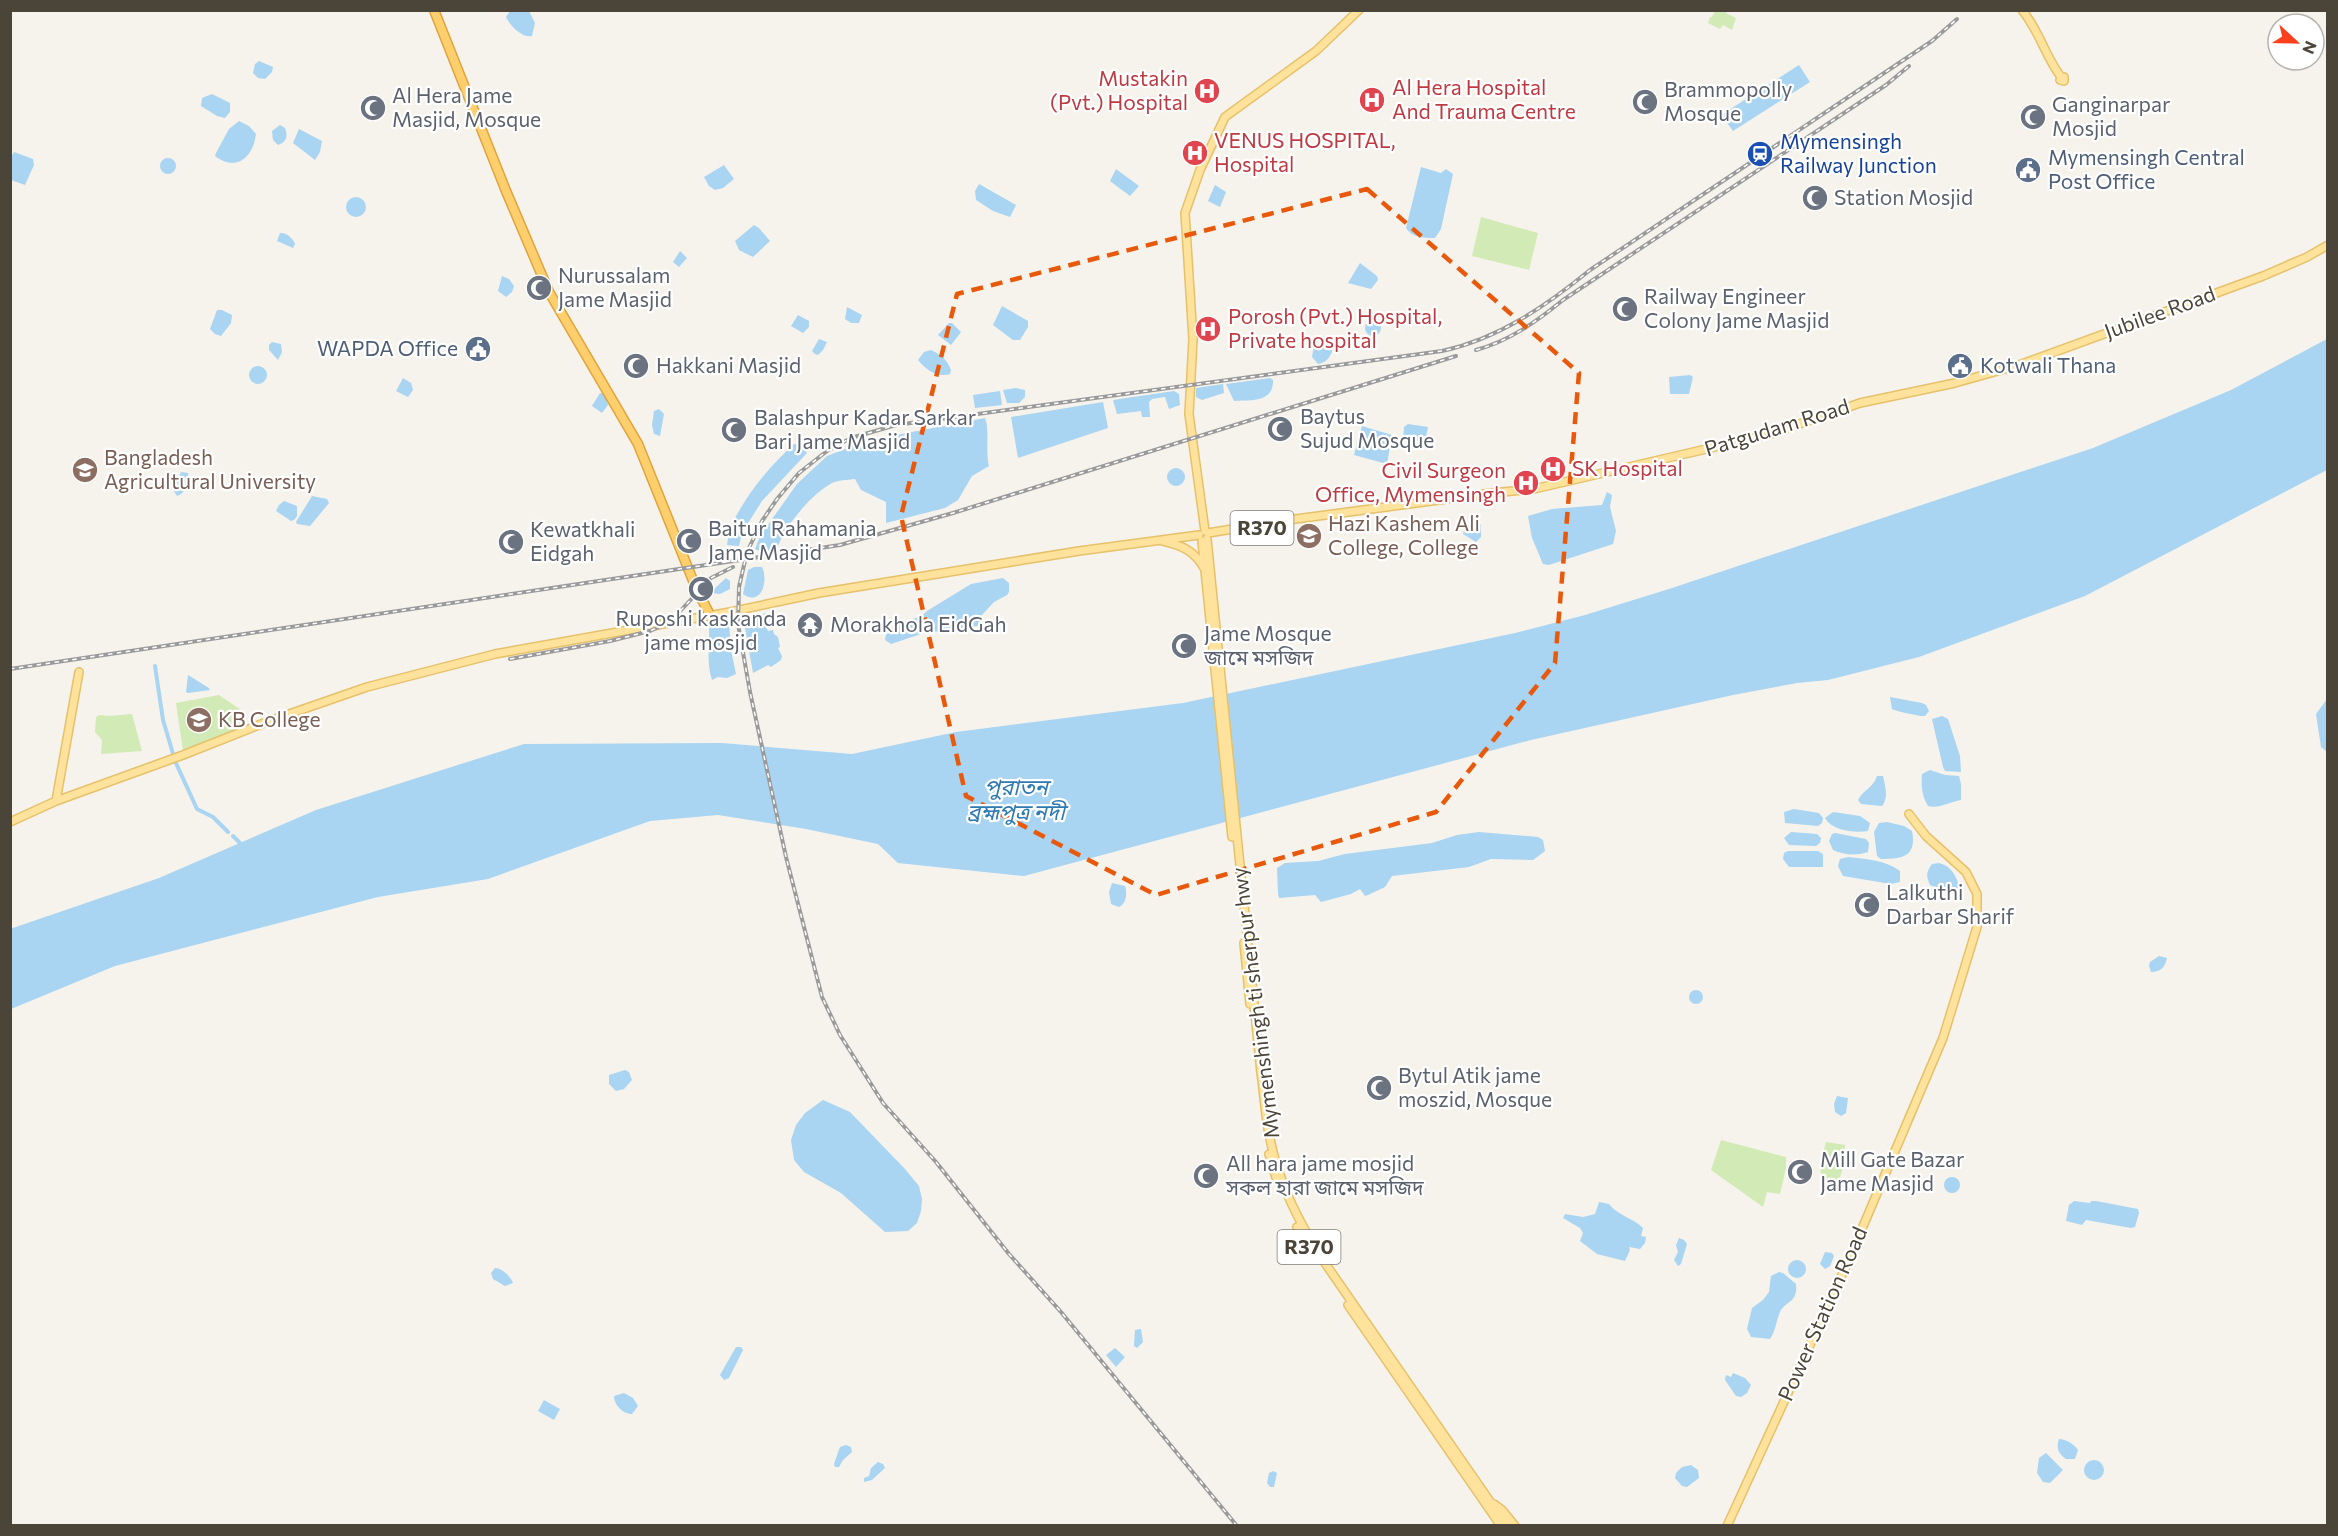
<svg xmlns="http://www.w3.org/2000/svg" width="2338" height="1536" font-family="Commissioner,'Noto Sans Bengali',sans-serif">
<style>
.green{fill:#d2eab5}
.water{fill:#a9d4f2}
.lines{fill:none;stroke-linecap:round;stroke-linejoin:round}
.canal{stroke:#a9d4f2;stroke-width:4}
.major-casing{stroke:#e6c16a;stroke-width:10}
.highway-casing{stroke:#e0a43c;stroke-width:11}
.major{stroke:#ffe39c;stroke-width:7}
.highway{stroke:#ffcf6e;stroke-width:8}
.rail-casing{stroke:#9a9a9a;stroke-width:4}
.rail{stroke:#fff;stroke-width:1.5;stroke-dasharray:4.5;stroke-linecap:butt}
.marked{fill:none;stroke:#e8590c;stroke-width:4.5;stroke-dasharray:12 8;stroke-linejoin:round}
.labels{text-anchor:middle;stroke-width:4.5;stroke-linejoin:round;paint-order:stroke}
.shield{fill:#fff;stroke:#817c74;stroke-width:1.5}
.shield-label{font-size:20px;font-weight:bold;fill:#4b4439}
.health-label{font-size:21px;fill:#be3a42;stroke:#fff;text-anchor:start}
.worship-label{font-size:21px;fill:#5b616d;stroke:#fff;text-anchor:start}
.transit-label{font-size:21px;fill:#164399;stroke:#fff;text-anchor:start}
.service-label{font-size:21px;fill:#4e5e75;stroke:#fff;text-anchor:start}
.street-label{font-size:21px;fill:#4b4439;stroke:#fff}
.education-label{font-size:21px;fill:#785e54;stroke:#fff;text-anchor:start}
.water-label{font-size:22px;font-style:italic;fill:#2e7ab2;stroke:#fff}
</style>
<rect width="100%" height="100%" fill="#f6f3ec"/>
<!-- green -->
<path class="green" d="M1715 11H1726V13L1736 18 1732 30 1723 25 1720 29 1708 23 1710 17H1712Z
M1481 217 1538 233 1529 270 1472 256Z
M219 695 244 712 243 728 183 751 176 703Z
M132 714 142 751 101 754 102 740 95 732 96 717 99 715 109 716Z
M1721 1140 1786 1157V1168L1780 1194 1767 1192 1763 1207 1711 1170Z
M1826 1142 1845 1145 1844 1164 1835 1194 1823 1191 1820 1165Z"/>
<!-- water -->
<path class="water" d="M510 11H529L535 23 532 36C522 38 510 26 506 17Z
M259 61 273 67 272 72 265 79 258 78 253 73 255 64Z
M1799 65 1810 82 1733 131 1721 115Z
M212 94 230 103V112L225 118 217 116 201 106 202 98Z
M239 121 249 126 256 134C253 158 236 172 215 156L216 153 229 129Z
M280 125 285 128C288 136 287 142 278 145L273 140 272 131Z
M299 129 322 141 320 152 315 160 293 143Z
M14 152 33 159 34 165 25 185 11 180V157Z
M160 166a8 8 0 1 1 16 0a8 8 0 1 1-16 0Z
M724 165 734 179 723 188 715 190 709 186 704 177Z
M1421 167 1441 173 1446 169 1453 174 1441 229 1435 238C1424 238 1412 238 1406 228Z
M1116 169 1139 186 1130 196 1110 181Z
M979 184 1016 205 1010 217 993 211 976 200 975 191Z
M1215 185 1226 192 1220 207 1208 201Z
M346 207a10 10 0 1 1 20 0a10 10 0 1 1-20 0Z
M754 225 759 228 770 241 753 257 739 250 735 241Z
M280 233C286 232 293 238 295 244L293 248 277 241Z
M680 251 687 258 679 267 673 262Z
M1360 263 1377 276 1378 280 1371 289 1348 283Z
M502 276 509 279 514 286 512 292 506 297 498 291Z
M1002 306 1028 321V327L1020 340H1013L993 325Z
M847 307 862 315 859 323H851L845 319Z
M217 310H222L232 315 231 323 221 336 215 334 210 329Z
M798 315 809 321V327L803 333 791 326Z
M1365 328a8 8 0 1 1 16 0a8 8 0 1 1-16 0Z
M949 323H952L961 332 951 345 938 335Z
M819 339 827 342 823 350 818 355 815 354 812 351Z
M2327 339V470L2085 596 1919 657 1828 680 1797 683 1733 695 1531 740 1024 876 898 863 878 844 806 829 718 815 650 821 488 879 378 897 115 966 11 1009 10 929 159 878 316 810 524 744 722 743 852 754 956 732 1183 703 1515 633 1585 615 1669 589 2093 448 2231 390Z
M272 342 281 344 282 352 278 360 269 350V345Z
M1329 343 1333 346C1332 355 1327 363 1318 364L1312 357 1314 346H1326Z
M931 350C941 355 947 359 951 370L950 374C937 378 926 370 918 360L924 352Z
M249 375a9 9 0 1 1 18 0a9 9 0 1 1-18 0Z
M1690 375 1693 377 1689 394H1670L1669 377Z
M403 378 411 383 413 390 408 397 396 391Z
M1270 378 1273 380C1274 403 1250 400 1234 401L1226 384Z
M1223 384 1224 393 1202 400 1196 397V388Z
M1016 388 1025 390V397L1019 403H1007L1003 390Z
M1000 391 1002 405 975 408 973 395Z
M1174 391 1179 394 1180 405 1169 409 1165 397 1152 399 1149 402 1150 417H1142L1141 411 1117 414 1113 400Z
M600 393 605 394 608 405 602 413 592 406Z
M1103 402 1108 428 1018 458 1011 417Z
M659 409 664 414 660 436 654 434 652 425 654 411Z
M985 418C990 429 985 451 989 466L972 476 958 500 945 508 886 523V502L861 490 855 479C847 480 838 480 832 483 811 494 782 529 776 552L767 554 755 549 760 536 797 484 827 456 865 441Z
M1408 424 1428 427 1425 442 1403 440 1404 427Z
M1362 426 1392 435 1387 464 1354 455Z
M794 444 800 445 807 453 762 501 745 528 736 526 733 522C748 492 770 466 794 444Z
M1167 477a9 9 0 1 1 18 0a9 9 0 1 1-18 0Z
M181 472 188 473 190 485 181 494 177 496 173 490Z
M1607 492 1612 495 1610 507 1616 531 1613 544 1549 565 1543 564 1532 538 1528 516 1552 509 1602 505Z
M312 496 327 499 329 503 310 526 297 524 296 522Z
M284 501 297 506V516L294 520 291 521 276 511 279 505Z
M1473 522 1481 524V537L1476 542 1463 534 1465 527Z
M730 527 742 533 739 546 727 545Z
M754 567H762C769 581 761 607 743 594L748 570Z
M726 578 730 581V589L720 594 713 593V590Z
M1003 578 1009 583V592L1007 595 994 602 981 616 983 625 942 632 929 631 923 615 927 611 971 584Z
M757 613 761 615 766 613 771 617 767 619 772 627H766L768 631 773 630 774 634 778 637 780 647 778 648 782 656 781 660 771 667 768 665 753 673 745 628 749 616Z
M919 617 924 624 921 634 891 644 885 640 886 635 896 624Z
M725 620 729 622 731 650 736 674 727 678 718 677 712 680C706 663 710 644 709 624Z
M188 675 209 688 210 690 188 693 186 692Z
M1890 697 1922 703 1926 705 1929 711 1925 716C1922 717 1895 711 1892 709Z
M2327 699 2328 751 2327 752 2321 747 2316 714Z
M1942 716 1948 719 1960 756 1961 772 1945 771 1943 767 1932 719Z
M1930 770 1945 775 1959 776 1961 784V800C1950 802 1938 809 1928 806 1922 796 1921 786 1922 774Z
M1877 776H1883C1885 786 1889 797 1882 806L1861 804 1858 800C1863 790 1874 787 1877 776Z
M1794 809 1819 813 1823 818 1822 823 1818 826 1785 823 1784 812Z
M1833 812 1860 816 1870 823 1868 831C1855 833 1832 831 1825 818Z
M1887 822 1904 826 1912 831C1917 857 1902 859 1881 859L1877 856 1874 832 1879 823Z
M1479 832 1538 837 1543 840 1545 851 1533 860 1491 859 1469 867 1392 876 1385 887 1368 895 1365 896 1360 889 1351 894 1321 902 1315 895 1279 898 1278 894 1277 868 1285 863 1318 861 1345 854 1432 843 1457 835Z
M1791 832 1817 834 1821 838 1820 843 1816 846 1789 845 1784 838Z
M1835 833 1866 839 1869 843 1868 852C1857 856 1844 855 1833 850L1829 841 1832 834Z
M1788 851H1818L1823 854V867H1789L1783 859 1784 853Z
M1848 857C1867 859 1885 860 1900 871V882L1891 884 1843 876 1838 866 1840 859Z
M1939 863C1951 866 1956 875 1959 886L1956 891H1943L1930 885C1926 876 1926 872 1932 864Z
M1112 883 1125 886C1127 893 1127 903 1119 907L1111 904 1109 892Z
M2159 956 2167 958C2165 967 2161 972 2151 972L2149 966 2150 962Z
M1689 997a7 7 0 1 1 14 0a7 7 0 1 1-14 0Z
M625 1070 629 1072 632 1080 624 1089 616 1091 609 1084V1075Z
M1837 1096 1848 1098 1846 1113 1841 1116 1835 1112 1834 1104Z
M823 1100 850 1112 905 1169 919 1186 922 1199 921 1211 917 1223 908 1231 885 1232 841 1193 804 1172 794 1160 791 1140 796 1125 805 1113Z
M1944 1185a8 8 0 1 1 16 0a8 8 0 1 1-16 0Z
M2074 1201 2090 1203 2091 1201H2096L2138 1209 2139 1213 2135 1227 2131 1228 2086 1220 2082 1225 2066 1221 2069 1205Z
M1599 1202 1609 1204C1617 1215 1633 1218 1643 1228L1641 1236 1646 1237 1645 1243 1640 1249 1629 1247 1630 1250 1625 1261 1597 1254 1580 1241 1583 1233 1580 1228 1563 1218 1565 1214 1583 1217 1595 1214Z
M1679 1238 1684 1240 1687 1244 1681 1264 1678 1266 1674 1260 1678 1252 1676 1245Z
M1825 1252 1832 1253 1834 1256 1830 1266 1825 1269 1820 1264Z
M1788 1269a9 9 0 1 1 18 0a9 9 0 1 1-18 0Z
M495 1268C501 1268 511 1276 513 1283L505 1286 493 1279 491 1273Z
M1779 1272 1783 1273 1796 1284C1798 1303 1786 1300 1780 1312 1776 1321 1776 1330 1770 1339L1751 1337 1747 1329 1752 1308 1763 1300 1769 1292 1771 1276Z
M1141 1329 1143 1342 1137 1348 1134 1346 1135 1330Z
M736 1347H741L743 1350 729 1378 724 1380 720 1375Z
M1115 1348 1125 1357 1116 1367 1106 1355Z
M1733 1373 1745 1378 1751 1385 1747 1393 1741 1397 1736 1396 1725 1380 1726 1375 1731 1377Z
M624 1393 633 1398 638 1406 632 1414C623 1414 614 1405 614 1396Z
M544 1400 560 1409 554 1420 538 1411Z
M2059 1439C2066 1439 2074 1444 2078 1450L2075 1459H2066C2058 1453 2056 1448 2059 1439Z
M846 1445 851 1447 852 1452 843 1460 839 1467H835L834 1464 840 1447Z
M2046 1453 2063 1470 2050 1483 2043 1482 2037 1473 2039 1458Z
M2084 1470a10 10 0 1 1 20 0a10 10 0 1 1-20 0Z
M878 1462 883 1464 885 1468 872 1480 864 1482V1478L869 1476 871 1468Z
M1691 1465 1698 1470 1699 1478 1687 1487 1682 1486 1675 1478 1676 1473 1682 1467Z
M1273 1471 1277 1473 1274 1487H1270L1267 1483 1269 1473Z"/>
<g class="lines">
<!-- canal -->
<path class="canal" d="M155 666 163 720 174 757
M175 761 197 809 213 817 228 832
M233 836 243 846"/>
<!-- major casing -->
<g class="major-casing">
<path id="major" d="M2022 10C2039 30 2045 56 2061 77L2060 80 2064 81V77H2061
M1205 531 1189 414 1193 339 1185 213 1200 170 1225 117 1316 51 1359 10
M1208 533 1288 520 1492 493 1534 489 1771 434 1860 403 1955 383 2019 365 2263 276 2307 257 2328 245
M1207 539 1261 1073C1264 1093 1265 1114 1269 1134 1278 1183 1300 1225 1327 1266L1507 1526
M1163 541C1181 545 1195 551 1204 568
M1202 541 1232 837
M56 801 79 672
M10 822 56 801 183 755 269 721 367 687 495 654 730 612 819 593 1079 551 1199 535
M1244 943 1250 1004
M1269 1154 1277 1181
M1297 1227 1310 1248
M1348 1305 1501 1526
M1494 1504 1502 1510 1515 1526
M1727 1526 1847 1264 1943 1038 1977 927V894L1966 872 1926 836 1909 814"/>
</g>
<!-- highway casing -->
<g class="highway-casing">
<path id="highway" d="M434 10 506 191 549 292 638 444 696 588 710 615"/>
</g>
<!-- major -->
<use href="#major" class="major"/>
<!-- highway -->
<use href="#highway" class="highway"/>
<!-- rail casing -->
<g class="rail-casing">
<path id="rail" d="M1476 350C1509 341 1536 322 1563 300L1886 85 1909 66
M510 659 610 641 650 631 670 622 711 578 733 567
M10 669 840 545 953 513 1456 356
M1237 1526 1061 1312 1009 1254 936 1162 883 1103 840 1035 822 997 786 857 750 692 738 624 739 587 747 552 762 521 777 499 799 473 827 451 851 438 896 425 1442 351C1498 339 1546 306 1590 270L1899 63 1932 41 1957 19"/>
</g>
<!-- rail -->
<use href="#rail" class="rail"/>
</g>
<!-- marked area -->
<path class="marked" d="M1367 189 1579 373 1555 663 1436 812 1156 895 966 796 901 516 957 294Z"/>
<!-- icons -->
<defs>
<g id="hospital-disc" transform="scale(1.35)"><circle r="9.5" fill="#e0444e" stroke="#fff"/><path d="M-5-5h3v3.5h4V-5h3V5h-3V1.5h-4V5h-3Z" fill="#fff"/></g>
<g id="mosque-disc" transform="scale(1.35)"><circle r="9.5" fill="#6b7280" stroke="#fff"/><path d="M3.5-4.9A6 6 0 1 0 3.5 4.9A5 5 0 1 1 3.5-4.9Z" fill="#fff"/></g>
<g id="station-disc" transform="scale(1.35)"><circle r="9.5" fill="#1a4fb4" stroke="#fff"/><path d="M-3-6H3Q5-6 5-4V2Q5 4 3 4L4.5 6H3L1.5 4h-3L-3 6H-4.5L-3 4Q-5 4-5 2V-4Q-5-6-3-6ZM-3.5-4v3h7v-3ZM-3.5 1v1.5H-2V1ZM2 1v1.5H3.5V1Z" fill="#fff"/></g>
<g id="civic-disc" transform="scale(1.35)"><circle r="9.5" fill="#5c6f8a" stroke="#fff"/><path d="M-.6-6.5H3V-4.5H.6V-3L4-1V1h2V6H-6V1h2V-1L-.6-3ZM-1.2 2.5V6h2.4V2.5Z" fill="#fff"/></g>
<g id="university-disc" transform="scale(1.35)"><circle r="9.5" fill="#8d6e63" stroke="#fff"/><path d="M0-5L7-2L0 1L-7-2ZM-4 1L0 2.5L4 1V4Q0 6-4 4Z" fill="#fff"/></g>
<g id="temple-disc" transform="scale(1.35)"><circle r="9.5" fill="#6b7280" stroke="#fff"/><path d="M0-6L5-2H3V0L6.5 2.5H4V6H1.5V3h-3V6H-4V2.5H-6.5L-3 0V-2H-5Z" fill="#fff"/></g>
</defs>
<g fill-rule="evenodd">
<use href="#hospital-disc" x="1207" y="91"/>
<use href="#hospital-disc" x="1372" y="100"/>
<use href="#mosque-disc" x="1645" y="102"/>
<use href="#mosque-disc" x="373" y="108"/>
<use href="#mosque-disc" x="2033" y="117"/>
<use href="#hospital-disc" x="1195" y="153"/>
<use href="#station-disc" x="1760" y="154"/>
<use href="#civic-disc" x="2028" y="170"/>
<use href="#mosque-disc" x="1815" y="198"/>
<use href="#mosque-disc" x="539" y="288"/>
<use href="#mosque-disc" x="1625" y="309"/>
<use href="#hospital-disc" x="1208" y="329"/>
<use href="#civic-disc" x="478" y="349"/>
<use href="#mosque-disc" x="636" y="366"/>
<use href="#civic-disc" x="1960" y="366"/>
<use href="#mosque-disc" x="1280" y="429"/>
<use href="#mosque-disc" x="734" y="430"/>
<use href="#hospital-disc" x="1553" y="469"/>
<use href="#university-disc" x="85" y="470"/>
<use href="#hospital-disc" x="1526" y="483"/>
<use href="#university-disc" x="1309" y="536"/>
<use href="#mosque-disc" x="689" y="541"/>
<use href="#mosque-disc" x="511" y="542"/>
<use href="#mosque-disc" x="701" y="589"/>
<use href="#temple-disc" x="810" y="625"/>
<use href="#mosque-disc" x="1184" y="646"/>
<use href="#university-disc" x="199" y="720"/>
<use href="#mosque-disc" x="1867" y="905"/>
<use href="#mosque-disc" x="1379" y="1088"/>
<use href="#mosque-disc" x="1800" y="1172"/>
<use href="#mosque-disc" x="1206" y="1176"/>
</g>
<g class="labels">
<!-- shield labels -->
<g class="shield">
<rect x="1230.5" y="511" width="63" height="34" rx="4.5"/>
<rect x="1277.5" y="1230" width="63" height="34" rx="4.5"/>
</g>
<g class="shield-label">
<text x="1262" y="535">R370</text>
<text x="1309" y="1254">R370</text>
</g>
<!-- health labels -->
<g class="health-label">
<text x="1188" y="86" text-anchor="end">Mustakin<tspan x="1188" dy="24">(Pvt.) Hospital</tspan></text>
<text x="1392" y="95">Al Hera Hospital<tspan x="1392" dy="24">And Trauma Centre</tspan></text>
<text x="1214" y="148">VENUS HOSPITAL,<tspan x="1214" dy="24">Hospital</tspan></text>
<text x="1228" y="324">Porosh (Pvt.) Hospital,<tspan x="1228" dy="24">Private hospital</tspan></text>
<text x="1572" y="476">SK Hospital</text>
<text x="1506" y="478" text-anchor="end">Civil Surgeon<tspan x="1506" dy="24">Office, Mymensingh</tspan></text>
</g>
<!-- worship labels -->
<g class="worship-label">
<text x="1664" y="97">Brammopolly<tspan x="1664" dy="24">Mosque</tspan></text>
<text x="392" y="103">Al Hera Jame<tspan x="392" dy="24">Masjid, Mosque</tspan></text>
<text x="2052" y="112">Ganginarpar<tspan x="2052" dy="24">Mosjid</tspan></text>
<text x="1834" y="205">Station Mosjid</text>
<text x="558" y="283">Nurussalam<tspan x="558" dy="24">Jame Masjid</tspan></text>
<text x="1644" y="304">Railway Engineer<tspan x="1644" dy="24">Colony Jame Masjid</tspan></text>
<text x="656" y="373">Hakkani Masjid</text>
<text x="1300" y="424">Baytus<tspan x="1300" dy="24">Sujud Mosque</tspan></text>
<text x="754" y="425">Balashpur Kadar Sarkar<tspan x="754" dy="24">Bari Jame Masjid</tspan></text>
<text x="708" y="536">Baitur Rahamania<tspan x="708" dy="24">Jame Masjid</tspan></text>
<text x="530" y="537">Kewatkhali<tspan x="530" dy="24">Eidgah</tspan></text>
<text x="701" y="626" text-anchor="middle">Ruposhi kaskanda<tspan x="701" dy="24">jame mosjid</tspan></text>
<text x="830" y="632">Morakhola EidGah</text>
<text x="1204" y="641">Jame Mosque<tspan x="1204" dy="24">জামে মসজিদ</tspan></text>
<text x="1886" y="900">Lalkuthi<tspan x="1886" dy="24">Darbar Sharif</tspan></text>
<text x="1398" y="1083">Bytul Atik jame<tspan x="1398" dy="24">moszid, Mosque</tspan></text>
<text x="1820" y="1167">Mill Gate Bazar<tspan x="1820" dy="24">Jame Masjid</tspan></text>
<text x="1226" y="1171">All hara jame mosjid<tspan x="1226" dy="24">সকল হারা জামে মসজিদ</tspan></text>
</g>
<!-- transit labels -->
<g class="transit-label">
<text x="1780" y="149">Mymensingh<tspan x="1780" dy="24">Railway Junction</tspan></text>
</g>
<!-- service labels -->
<g class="service-label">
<text x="2048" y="165">Mymensingh Central<tspan x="2048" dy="24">Post Office</tspan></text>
<text x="458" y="356" text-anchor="end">WAPDA Office</text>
<text x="1980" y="373">Kotwali Thana</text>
</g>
<!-- street labels -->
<g class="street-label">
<text transform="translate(2160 313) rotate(-20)" y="7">Jubilee Road</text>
<text transform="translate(1777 428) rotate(-17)" y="7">Patgudam Road</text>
<text transform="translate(1256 1003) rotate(-97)" y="7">Mymenshingh ti sherpur hwy</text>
<text transform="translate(1823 1314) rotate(-66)" y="7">Power Station Road</text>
</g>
<!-- education labels -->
<g class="education-label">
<text x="104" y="465">Bangladesh<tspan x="104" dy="24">Agricultural University</tspan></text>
<text x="1328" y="531">Hazi Kashem Ali<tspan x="1328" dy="24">College, College</tspan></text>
<text x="218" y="727">KB College</text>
</g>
<!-- water labels -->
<g class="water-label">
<text x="1016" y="795">পুরাতন<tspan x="1016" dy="25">ব্রহ্মপুত্র নদী</tspan></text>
</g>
</g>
<!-- border -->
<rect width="2338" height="1536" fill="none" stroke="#4b4439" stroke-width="24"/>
<!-- north arrow -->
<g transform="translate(2296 42) rotate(112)"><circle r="28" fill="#ffffff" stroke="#b7b4b0" stroke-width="1.5"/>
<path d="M0-4.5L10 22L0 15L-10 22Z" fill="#fc3f1d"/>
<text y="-9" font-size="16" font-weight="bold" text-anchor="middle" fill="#4b4439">N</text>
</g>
</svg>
